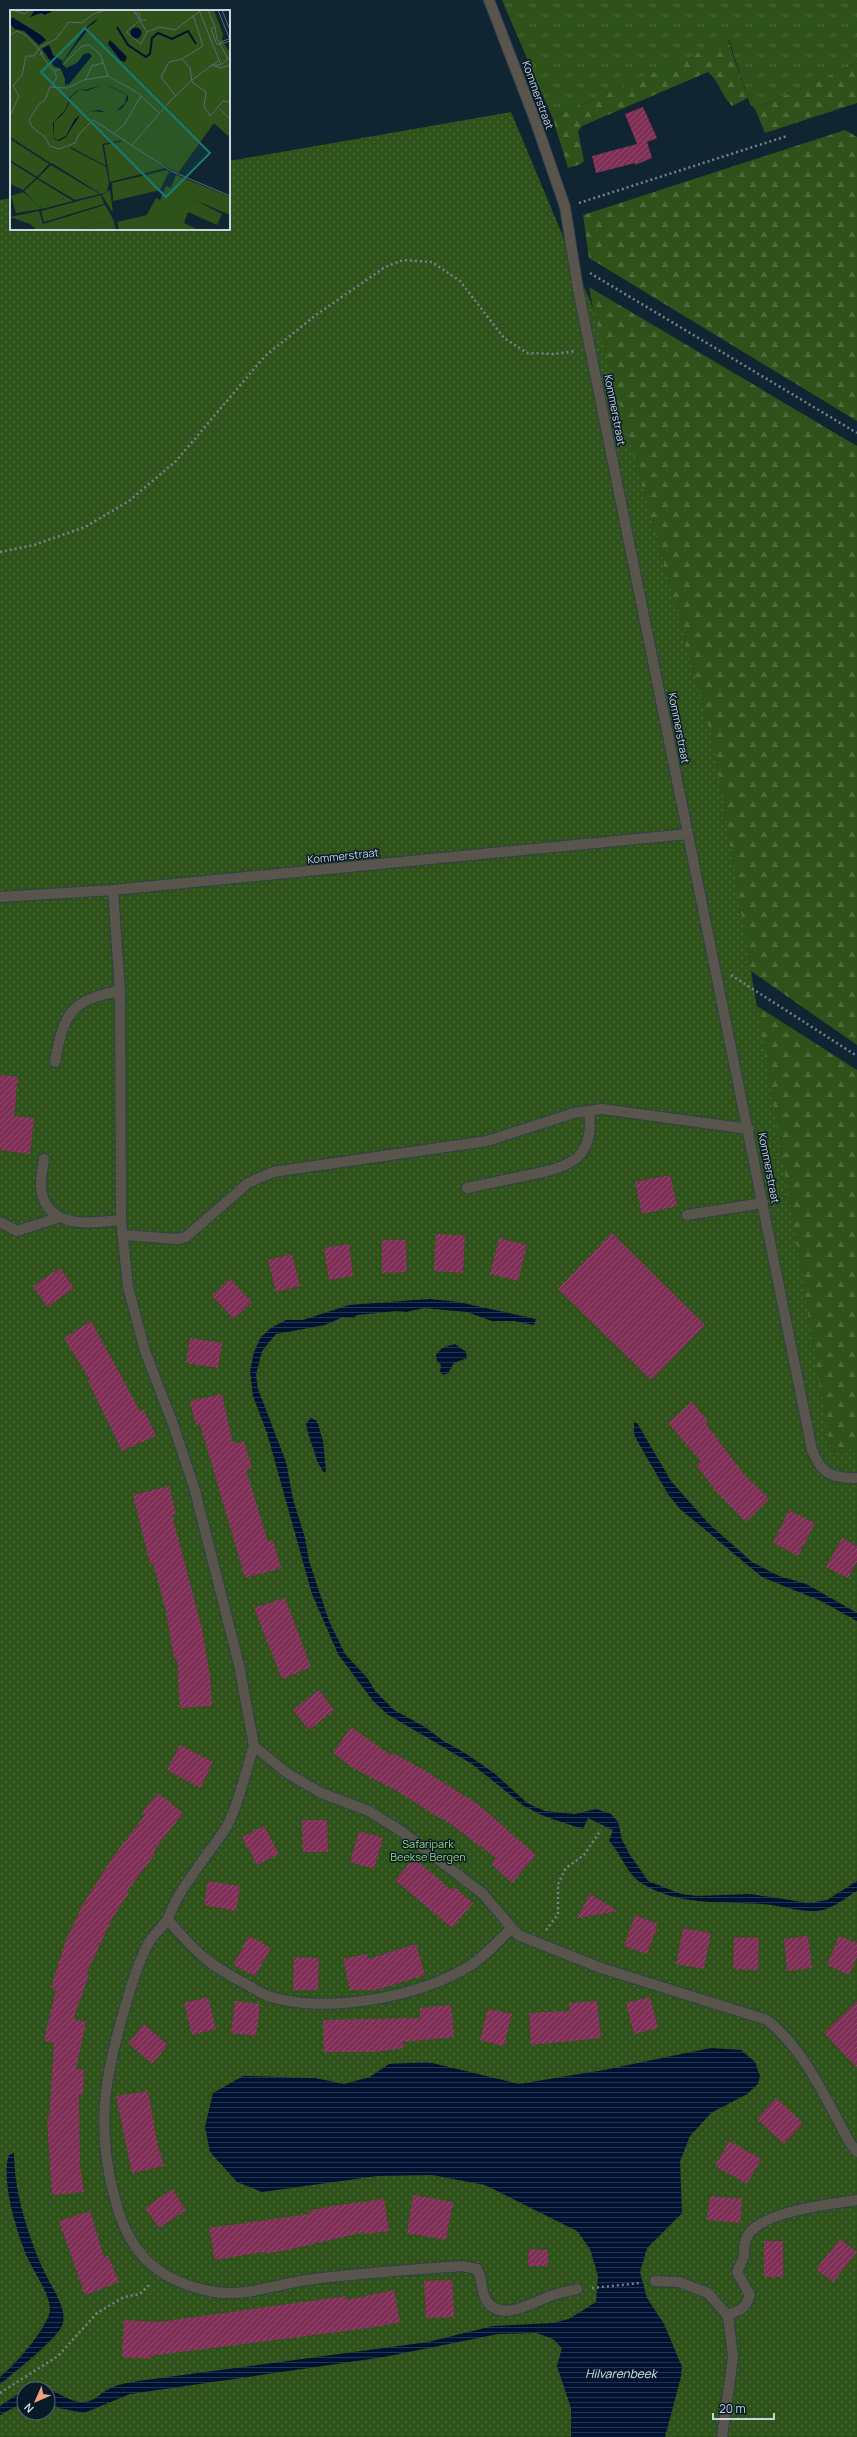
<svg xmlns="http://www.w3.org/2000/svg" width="857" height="2437" font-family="Manrope,sans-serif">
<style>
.grass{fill:url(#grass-tufts)}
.forest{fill:url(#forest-firs)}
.park{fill:url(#park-dots);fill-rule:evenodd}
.water{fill:url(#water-rules)}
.building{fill:url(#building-hatch)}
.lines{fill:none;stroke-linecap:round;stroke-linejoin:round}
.lane-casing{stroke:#2e404d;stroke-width:12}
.street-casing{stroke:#2e404d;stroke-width:12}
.path{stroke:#75838e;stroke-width:2.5;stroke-dasharray:2 3;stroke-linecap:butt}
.lane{stroke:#59554c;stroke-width:10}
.street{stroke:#59554c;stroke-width:10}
.labels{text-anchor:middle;stroke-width:3;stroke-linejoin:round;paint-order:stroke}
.street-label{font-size:11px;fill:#c9d4dd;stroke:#081a27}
.park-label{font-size:11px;fill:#96d873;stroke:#081a27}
.water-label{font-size:12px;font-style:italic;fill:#d4e3f6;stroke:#081a27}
.inset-river{fill:none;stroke:#001132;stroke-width:2}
.inset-road{fill:none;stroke:#5b6a76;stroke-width:1}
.view{fill:#187b74;fill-opacity:0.15;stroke:#187b74;stroke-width:2}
.inset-edge{fill:none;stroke:#c9d4dd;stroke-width:2}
</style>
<defs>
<pattern id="grass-tufts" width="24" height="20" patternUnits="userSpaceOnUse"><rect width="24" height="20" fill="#2e5219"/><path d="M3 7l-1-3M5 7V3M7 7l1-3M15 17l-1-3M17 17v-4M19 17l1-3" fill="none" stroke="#4b6a3a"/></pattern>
<pattern id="forest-firs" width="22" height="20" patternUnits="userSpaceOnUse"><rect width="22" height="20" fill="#2e5219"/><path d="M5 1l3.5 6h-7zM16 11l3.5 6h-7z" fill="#4b6a3a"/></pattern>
<pattern id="park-dots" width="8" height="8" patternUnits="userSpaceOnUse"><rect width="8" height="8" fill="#2e5219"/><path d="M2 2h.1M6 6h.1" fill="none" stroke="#4b6a3a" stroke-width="1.8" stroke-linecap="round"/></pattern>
<pattern id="water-rules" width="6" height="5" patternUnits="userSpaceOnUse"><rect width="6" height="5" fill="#001132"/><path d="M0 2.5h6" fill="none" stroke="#24334f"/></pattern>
<pattern id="building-hatch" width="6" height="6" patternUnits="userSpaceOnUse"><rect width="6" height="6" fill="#802f57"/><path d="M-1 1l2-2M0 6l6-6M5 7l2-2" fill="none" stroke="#914c6f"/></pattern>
</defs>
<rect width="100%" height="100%" fill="#112431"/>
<!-- grass -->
<path class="grass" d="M502 0H857V63L755 109 750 104 729 40 562 113 553 119Z"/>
<!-- forest -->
<path class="forest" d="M728 40 748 98 732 106C721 95 720 82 708 72L582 126 578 131 584 161 581 164 568 168 553 119 562 113Z
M857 63V103L765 133 755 109Z
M845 130 857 137V421L589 258 583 215Z
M589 287 857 446V1045L722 951 647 592Z
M729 988 857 1070V1454L831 1464Z"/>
<!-- park -->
<path class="park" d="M511 112 593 308 713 743 831 1452 857 1449V2437H0V200L11 198V229H229V161ZM24 2389H48V2413H24Z"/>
<!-- water -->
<path class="water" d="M430 1299 458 1302 536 1319 534 1325 514 1321H492L467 1312 424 1308 406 1312 397 1311 357 1315 353 1318 343 1317 325 1325 276 1334 262 1351 256 1375 258 1389 286 1462 293 1499 305 1538 309 1561 329 1621 345 1654 368 1679 375 1691 394 1710 425 1727 442 1740 465 1753 494 1773 527 1803 545 1811 575 1814 596 1809 611 1814 618 1822 622 1840 630 1855 648 1881 681 1894 697 1896 750 1894 809 1903 827 1900 857 1881V1891C845 1898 830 1911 816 1911 798 1912 780 1905 762 1904 721 1901 679 1906 643 1884 626 1874 622 1854 609 1841L613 1830 588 1818 583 1829 546 1817 524 1806 472 1764 387 1714 373 1701 338 1654 312 1594 267 1433 253 1396 250 1371 254 1352 261 1337 271 1328 286 1320H303L349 1305Z
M455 1344 466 1352 467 1358 454 1363 448 1373 444 1375 440 1372 441 1365 437 1361 436 1355 442 1348Z
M311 1418 317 1421 323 1441 326 1471 324 1473 317 1461C317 1457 307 1433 306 1424Z
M634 1422 637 1423 671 1481 708 1523 752 1562 779 1576 806 1584 857 1613V1621L821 1601 762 1577 679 1508 668 1494 639 1444 634 1434Z
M711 2048 741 2050 755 2062 760 2076 758 2084 747 2094 711 2113 690 2136 680 2161 682 2213 647 2248 640 2272 647 2298 664 2324 682 2367 681 2377 665 2437H571V2408L557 2366 562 2348 553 2339 537 2333 498 2334 384 2357 130 2394 84 2413 59 2408 48 2401V2389H26C53 2381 64 2404 85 2402 96 2401 100 2393 109 2389 118 2384 128 2383 138 2381L428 2342 493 2326 553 2323 569 2319 596 2302 598 2276 590 2249 577 2231 485 2185 432 2175 377 2176 262 2192 237 2182 210 2152 205 2127 213 2093 243 2076 315 2078 344 2084 370 2077 389 2064 428 2062 519 2084 604 2070Z
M14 2153C14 2194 30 2244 49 2281 55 2293 68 2311 62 2326 56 2339 13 2374 0 2384V2377C13 2368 51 2324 50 2309 49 2293 36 2275 29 2261 18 2238 0 2179 9 2155Z
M24 2390V2402L0 2415V2406Z"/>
<!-- building -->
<path class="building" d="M643 107 657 138 647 142 652 158 635 165V163L596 173 592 156 637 144 625 114Z
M0 1075 18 1077 14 1116 34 1118 30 1154 0 1150Z
M670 1175 677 1206 642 1214 635 1182Z
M612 1233 705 1325 651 1380 558 1289Z
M436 1234 465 1236 463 1273 434 1271Z
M499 1238 527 1245 518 1281 490 1274Z
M382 1240H406L407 1272 382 1273Z
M349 1244 353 1276 329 1280 324 1248Z
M292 1254 300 1286 276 1292 268 1260Z
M60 1268 74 1288 47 1307 33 1286Z
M230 1279 252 1302 234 1319 212 1296Z
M91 1321 140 1411 144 1410 156 1436 122 1451 88 1381 90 1380 64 1338Z
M190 1338 222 1343 218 1368 186 1363Z
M222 1394 233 1444 244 1441 252 1468 246 1470 268 1542 273 1540 281 1568 245 1578 200 1424 196 1426 190 1401Z
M692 1402 708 1421 706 1424 742 1472 769 1499 746 1522 715 1490 696 1465 701 1461 668 1423Z
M169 1486 176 1514 172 1515 202 1629 210 1676 212 1706 180 1708 177 1659H174L166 1611 153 1563 150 1564 133 1495Z
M789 1510 815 1523 798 1556 773 1543Z
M842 1538 857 1546V1562L848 1578 826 1567Z
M285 1598 311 1667 282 1679 254 1608Z
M319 1690 334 1710 309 1730 293 1710Z
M351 1727 392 1756 393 1753 422 1769 479 1805 536 1855 512 1883 491 1864 496 1858 441 1817 439 1818 399 1792 353 1768 333 1753Z
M180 1745 213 1762 200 1788 167 1770Z
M158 1793 183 1813 153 1852 155 1854 127 1891 129 1893 113 1917 86 1974 89 1975 73 2019 86 2022 76 2069 84 2070 83 2095 79 2094 80 2167 84 2192 52 2195 47 2119 49 2118 54 2043 44 2041 56 1989 51 1987 66 1940 83 1904 115 1854 145 1815 142 1813Z
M302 1820H327L328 1852H303Z
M264 1826 279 1854 257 1865 242 1837Z
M359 1831 383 1838 374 1869 350 1862Z
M414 1858 451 1890 454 1887 473 1903 452 1928 395 1880Z
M208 1881 240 1886 236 1911 204 1905Z
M590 1894 618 1911 577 1918Z
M635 1915 658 1924 647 1954 624 1946Z
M683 1928 711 1933 704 1969 676 1964Z
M249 1936 271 1948 255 1976 233 1965Z
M808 1936 812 1968 787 1971 784 1939Z
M839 1936 857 1943V1957L849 1975 827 1965Z
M734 1937 759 1938 758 1970 733 1969Z
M416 1944 425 1975 376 1990H350L343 1959 367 1954 368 1959Z
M294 1957 319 1958 318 1990H293Z
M208 1997 216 2029 192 2035 184 2003Z
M650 1997 658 2028 634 2034 626 2003Z
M235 2001 260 2004 256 2036 231 2033Z
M597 2001 601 2038 531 2045 529 2013 570 2011 569 2003Z
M857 2001V2068L824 2033Z
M451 2005 454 2037 403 2042 404 2048 376 2052H324L323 2020 420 2018V2008Z
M488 2009 512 2014 504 2046 480 2040Z
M144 2024 168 2045 152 2064 128 2043Z
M148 2091 157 2142 164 2166 132 2173 116 2096Z
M776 2098 803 2123 784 2144 757 2119Z
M729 2141 761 2159 747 2184 715 2166Z
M172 2189 186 2210 159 2228 145 2208Z
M413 2195 453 2202 446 2240 407 2233Z
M710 2196 742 2199 740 2223 707 2220Z
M384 2199 389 2231 364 2234V2232L287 2250 262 2254V2252L215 2260 209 2228 309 2214 308 2211 332 2206Z
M90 2211 104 2257 108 2255 119 2282 85 2295 59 2221Z
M840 2239 857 2252 833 2282 816 2269Z
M764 2241H783V2277H764Z
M529 2249 548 2250V2266H528Z
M452 2280 454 2317 426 2318 424 2281Z
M394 2290 400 2322 376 2327 150 2356V2359L122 2357 124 2320 159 2322 347 2296V2300Z"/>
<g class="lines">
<!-- lane casing -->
<g class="lane-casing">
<path id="lane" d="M578 289 812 1450C821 1473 832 1479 857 1478
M113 890 120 991 121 1220 128 1287 145 1351 173 1424 194 1487 239 1665 254 1746
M0 897 113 890 688 834
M55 1062C64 1013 70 1000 120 991
M44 1159C43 1168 40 1180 41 1190 48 1230 91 1223 121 1220
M467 1188C486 1184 505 1180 524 1176 565 1168 596 1162 589 1111
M687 1215 763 1203
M123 1235 177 1239 186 1237 248 1183 273 1172 487 1141 574 1113 602 1109 749 1129
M167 1919C195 1951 208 1965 246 1984 253 1988 260 1993 268 1996 324 2015 422 1997 471 1965 485 1956 498 1941 511 1929
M462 2266C410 2270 358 2273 307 2280 277 2284 245 2297 215 2292 158 2282 129 2254 115 2199 96 2130 104 2078 124 2011 130 1989 137 1965 148 1944 153 1935 162 1928 167 1920 171 1913 173 1906 177 1899 182 1889 190 1879 196 1870 206 1855 218 1841 227 1826 240 1801 245 1772 254 1746L287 1773 321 1793 369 1811 401 1831 483 1894 518 1935 601 1968 767 2020C806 2051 826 2100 850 2143L857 2152"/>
</g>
<!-- street casing -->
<g class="street-casing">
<path id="street" d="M489 0 535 120 565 207 578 289
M0 1222 17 1231 57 1218
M462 2266 477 2269C483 2279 480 2289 486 2300 501 2324 535 2301 553 2295 561 2292 570 2291 577 2289
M655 2281 679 2282 708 2293 728 2316 733 2357 722 2437
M727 2315C739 2311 746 2309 750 2295L737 2272C739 2267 743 2261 744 2255 745 2248 743 2242 748 2235 764 2211 830 2204 857 2200"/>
</g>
<!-- path -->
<path class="path" d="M579 203 787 136
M590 273 857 433
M0 552 34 545 85 527 129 501 176 461 265 356 316 315 385 267 403 260 432 262 460 281 504 338 527 353 554 354 575 351
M731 975 857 1056
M546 1930 558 1914V1884L566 1868 584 1855 601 1830
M592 2288 640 2283
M0 2393 58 2356 97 2313 124 2297 140 2294 151 2283"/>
<!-- lane -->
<use href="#lane" class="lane"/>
<!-- street -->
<use href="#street" class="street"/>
</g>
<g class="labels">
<!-- street labels -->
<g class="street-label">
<text transform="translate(538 95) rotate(70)" y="4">Kommerstraat</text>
<text transform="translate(615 410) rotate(79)" y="4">Kommerstraat</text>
<text transform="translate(679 728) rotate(79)" y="4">Kommerstraat</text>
<text transform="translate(343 856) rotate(-6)" y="4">Kommerstraat</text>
<text transform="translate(769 1168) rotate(79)" y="4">Kommerstraat</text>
</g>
<!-- park labels -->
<g class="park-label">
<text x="428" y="1848">Safaripark<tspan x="428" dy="13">Beekse Bergen</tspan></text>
</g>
<!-- water labels -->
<g class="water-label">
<text x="621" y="2378">Hilvarenbeek</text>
</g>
</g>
<!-- overview -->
<g transform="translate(10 10)">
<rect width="220" height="220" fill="#112431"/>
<path d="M166 165 220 187V205L185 190 212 204 207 215 178 202 174 213 189 220H109L107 212 137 205 134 212 151 188 156 176 161 178ZM103 209 106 220H65Z" fill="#2e5219"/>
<path d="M82 110 112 130 92 134 96 156 59 136 69 124 75 126 71 124ZM0 129 39 154 27 167 0 150ZM114 131 155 158 100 172 94 135ZM58 137 96 157 99 172 97 182 91 184 42 153ZM0 152 26 168 13 180 0 174ZM41 155 74 175 90 184 65 190 28 168ZM157 160 159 162 150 180 103 191 102 173ZM27 169 63 191 32 199 14 181ZM100 180 103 203 92 185ZM13 182 27 194 31 199 6 203 1 186ZM91 185 94 194 34 212 31 201ZM146 188 150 190 141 217 133 212ZM95 195 103 209 65 220H27L20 214 0 207 29 201 33 214Z" fill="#2e5219"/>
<path d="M0 0H204L213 24 212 30 220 43V124L218 126 204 113 168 163 126 141 83 111 67 132 42 154 0 127Z" fill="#2e5219"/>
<path d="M25 0 34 1 44 0 35 5 31 3 20 7ZM2 7 31 25 36 30 29 35 14 21 5 19 0 14ZM88 8 84 13 78 17 76 22 52 53 56 58 67 53 74 44 79 43 82 46 59 74 55 75V69L51 59 44 56 32 39 39 35 43 45 53 51 72 23 78 16ZM120.5 23a5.5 5.5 0 1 1 11 0a5.5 5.5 0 1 1-11 0ZM100 30 117 47 115 52 111 51 98 34ZM92 75 76 81 70 79 61 87 57 98 52 105 44 112V128L48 130 56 126 65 109 70 105 83 101 89 100 95 102 82 101 70 105 56 127 49 131 44 129 43 113 56 99 60 87 68 80 72 79 75 80 92 75 100 76 116 84 118 86V90L112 98 105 102 115 93 117 85 99 76Z" fill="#001132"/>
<path class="inset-river" d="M107 17 118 35 136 47 140 44 142 28 148 23 162 29 178 21 186 34"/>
<path class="inset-road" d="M3 0 15 4 20 0M189 0 211 55 218 49 209 32M198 0 205 17 207 30 210 32 219 29M208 0 220 30M212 0 220 20M124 1 137 22 131 34 116 22 129 11M124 3H129L130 10H137M205 17 201 19 207 35 220 31M137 22 150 17 165 20 190 1M0 25 7 21 16 25 33 44 30 43 42 59 46 61 50 59M172 49 193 36 183 5M208 51 202 55H210M53 55 72 36 79 35 90 44 98 66 74 70 57 78 40 77 35 90 29 94 19 110 22 117 35 127 40 136 49 139 65 133 69 124 83 110 161 161 220 186M98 66 128 83 149 103M75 70 82 56 93 53M42 76 47 67 44 61M165 85 151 67 159 52 172 49 180 58 182 72 196 82 194 96 200 106 213 91 220 92M209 98 220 109M0 106 9 86 3 76 12 65 16 46H24L30 37 46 29 59 12 72 13 83 4 96 0M104 123 114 115 131 86M122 135 161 90 181 71 202 55 211 58 220 55"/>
<path class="view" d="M75 18 200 143 156 187 31 62Z"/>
<rect width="220" height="220" class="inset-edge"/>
</g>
<!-- north arrow -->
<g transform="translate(36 2401) rotate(225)"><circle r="19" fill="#081a27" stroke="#556470"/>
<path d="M0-3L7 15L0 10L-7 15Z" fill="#f2a17e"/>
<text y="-6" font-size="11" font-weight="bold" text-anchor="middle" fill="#c9d4dd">N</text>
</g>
<!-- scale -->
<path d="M713 2413v6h61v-6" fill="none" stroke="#c9d4dd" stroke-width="2"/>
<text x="719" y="2413" font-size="12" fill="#c9d4dd" stroke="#081a27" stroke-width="3" paint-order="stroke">20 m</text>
</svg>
